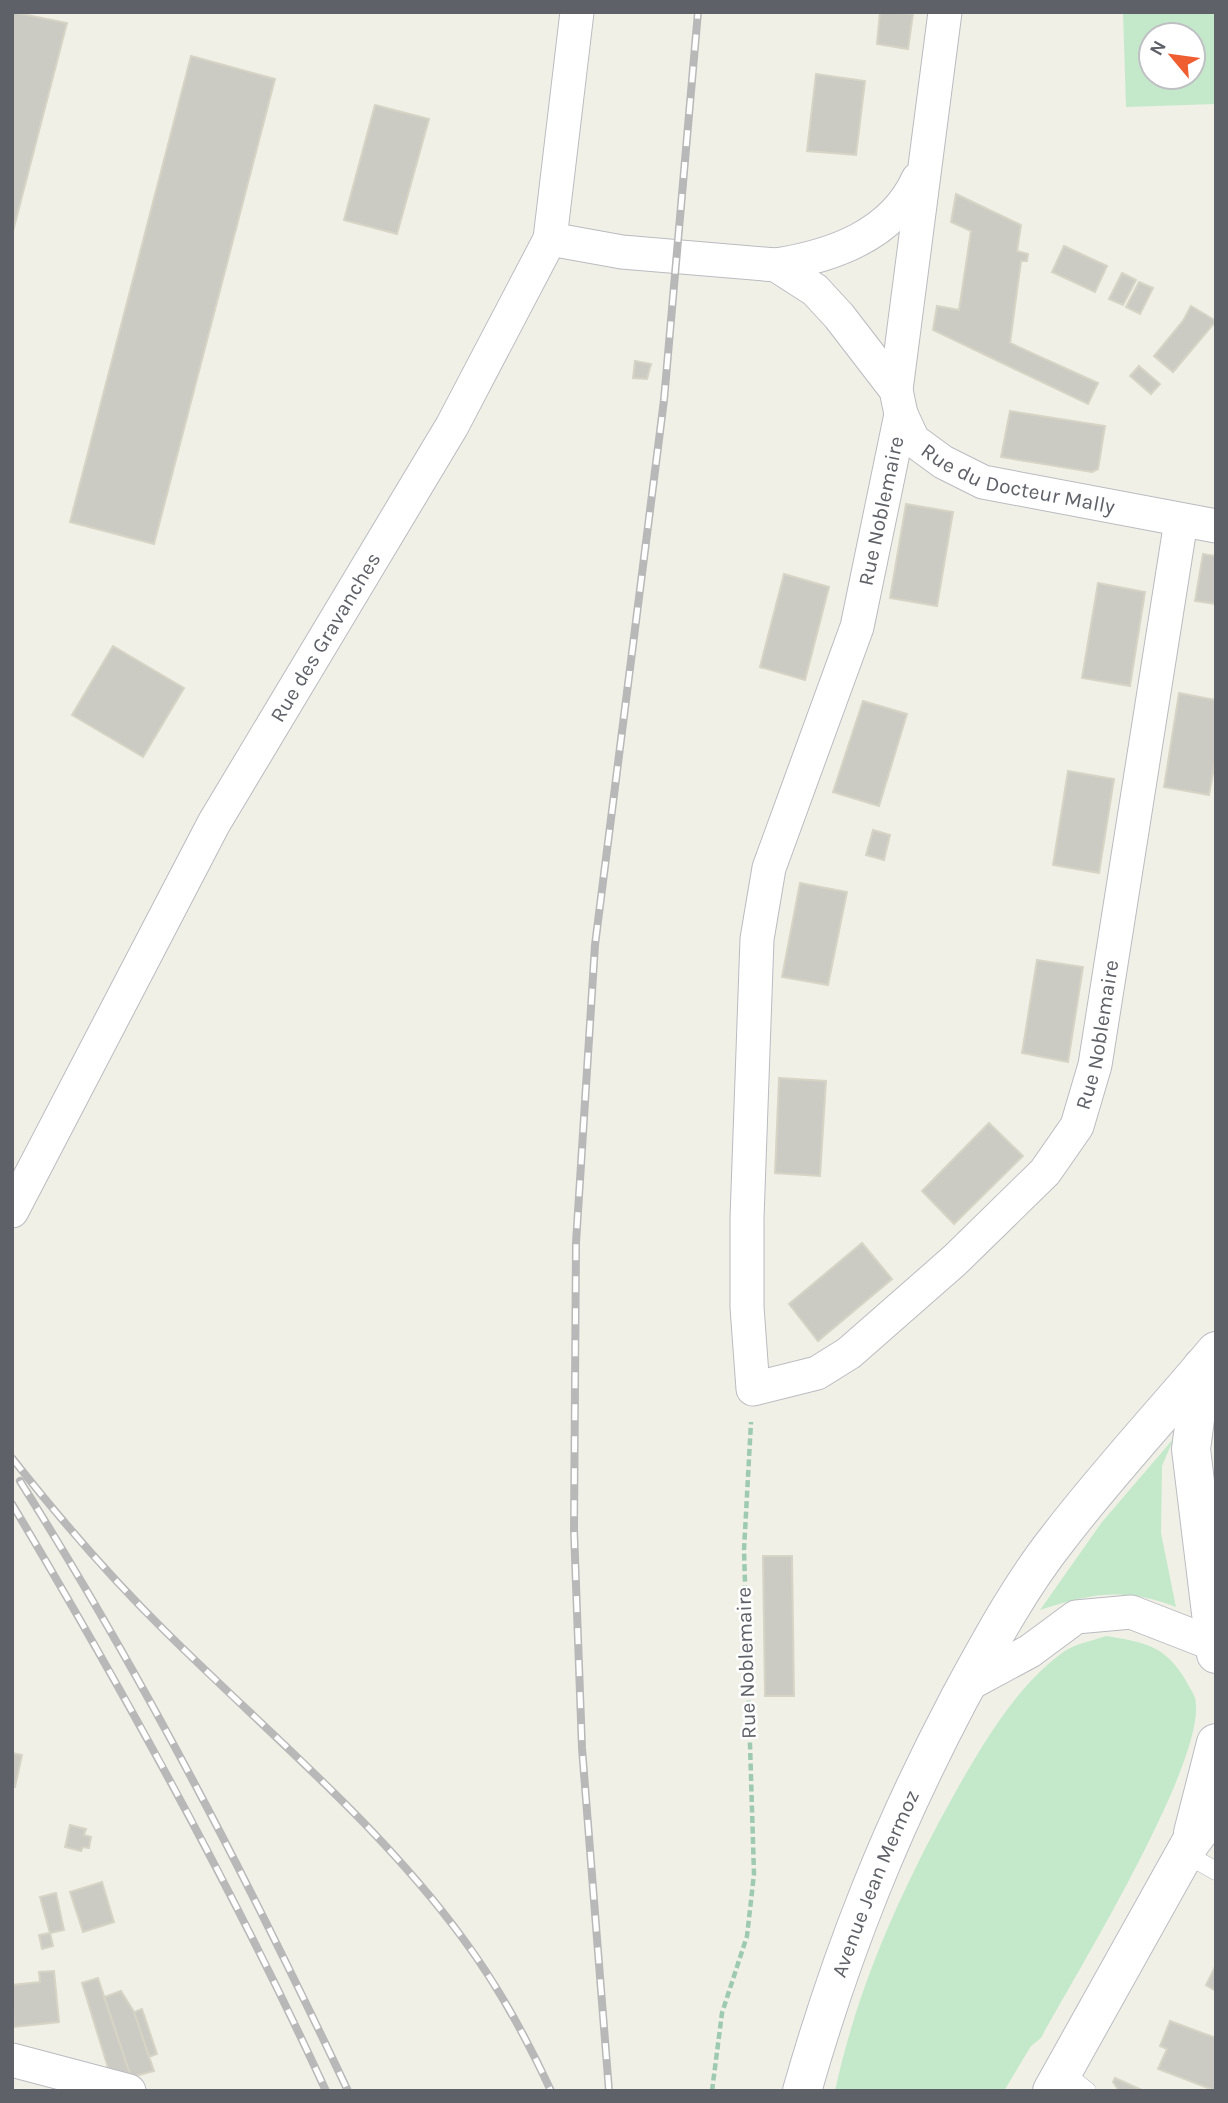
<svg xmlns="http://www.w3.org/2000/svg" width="1228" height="2103" font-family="Karla,sans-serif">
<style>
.green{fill:#c4e9ca;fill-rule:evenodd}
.building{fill:#cccbc3;stroke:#d6d4c5;stroke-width:2}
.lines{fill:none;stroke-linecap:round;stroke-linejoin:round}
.lane-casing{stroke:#babbc1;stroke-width:19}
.street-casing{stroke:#babbc1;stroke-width:35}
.secondary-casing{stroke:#babcc3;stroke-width:40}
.path{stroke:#9dcab1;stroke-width:4.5;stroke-dasharray:7 3.5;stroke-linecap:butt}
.lane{stroke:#fff;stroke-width:18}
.street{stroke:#fff;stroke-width:33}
.secondary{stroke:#fff;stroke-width:38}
.rail-casing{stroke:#b8b8b9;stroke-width:8}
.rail{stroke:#fff;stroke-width:5;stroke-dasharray:16;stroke-linecap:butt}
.labels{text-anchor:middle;stroke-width:5;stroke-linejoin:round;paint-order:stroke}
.street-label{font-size:21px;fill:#5f6168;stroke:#fff}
</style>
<rect width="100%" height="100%" fill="#f1f0e7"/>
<!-- green -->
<path class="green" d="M1123 12H1216V104L1126 107ZM1151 35H1193V77H1151Z
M1174 1438 1162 1466 1161 1533 1176 1607C1126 1587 1090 1593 1040 1610L1102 1522Z
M1106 1636C1143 1642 1165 1645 1185 1679 1188 1685 1193 1692 1195 1698 1210 1756 1074 1977 1041 2038L1031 2046 1004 2091H835C858 1984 903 1886 956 1791 984 1742 1015 1688 1062 1653 1073 1644 1092 1641 1106 1636Z"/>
<!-- building -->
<path class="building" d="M12 12 67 23 12 235Z
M880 12 913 14 908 49 877 44Z
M191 56 275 79 154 544 70 522Z
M816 74 865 81 856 155 807 151Z
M375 105 429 119 397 234 344 220Z
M956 194 1021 225 1017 251 1028 254 1027 261H1021L1010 343 1098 383 1088 404 933 330 937 306 959 310 971 231 951 222Z
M1064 246 1107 266 1095 292 1052 272Z
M1122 273 1136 280 1123 305 1109 299Z
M1139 282 1153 288 1140 314 1126 307Z
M1191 306 1216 321 1173 372 1154 356 1183 321Z
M635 361 651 364 647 379 633 378Z
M1139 366 1160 384 1151 394 1130 376Z
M1010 411 1105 426 1098 469 1092 472 1001 457Z
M906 504 953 512 937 606 890 598Z
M1203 554 1216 556V604L1195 601Z
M784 574 829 587 805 680 760 667Z
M1098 583 1145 592 1130 686 1082 678Z
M113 646 184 688 143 757 72 715Z
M1179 693 1216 700V757L1209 795 1164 787Z
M863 701 907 714 879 806 833 792Z
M1068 771 1114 779 1099 873 1053 865Z
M873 830 890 835 884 860 866 855Z
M800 883 847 892 828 985 782 977Z
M1037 960 1083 967 1068 1062 1022 1053Z
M779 1078 826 1081 820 1176 775 1173Z
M989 1123 1023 1156 954 1224 922 1191Z
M862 1243 892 1279 818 1341 789 1304Z
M763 1556H792L794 1696H765Z
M12 1753 22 1755 15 1787 12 1786Z
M70 1825 86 1829 84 1835 91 1837 89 1848 83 1847 81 1851 65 1847Z
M102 1882 114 1922 83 1932 70 1892Z
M56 1893 64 1930 50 1933 40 1897Z
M50 1933 53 1946 42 1949 39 1935Z
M1216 1965V1991L1206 1985Z
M54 1971 59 2022 14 2027 12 1985 40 1982 39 1972Z
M98 1978 131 2077 109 2071 82 1983Z
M121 1991 134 2012 154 2071 131 2077 104 1997Z
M142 2009 157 2054 149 2057 134 2012Z
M1170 2021 1216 2038V2091L1158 2069 1167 2049 1160 2046Z
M1115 2078 1144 2091H1119L1113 2082Z"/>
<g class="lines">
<!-- lane casing -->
<g class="lane-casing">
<path id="lane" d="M1184 1853 1216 1871
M1063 2072 1087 2091"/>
</g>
<!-- street casing -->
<g class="street-casing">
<g id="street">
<path d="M550 239 577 12"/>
<path d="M776 265C833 256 893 235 918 179"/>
<path d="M896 390 945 12"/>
<path id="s1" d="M901 414 857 627 769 868 757 939 747 1218V1307L753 1389 817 1373 849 1353 955 1260 1045 1172 1077 1126 1095 1065 1181 521"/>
<path id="s2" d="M12 1211 214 823 452 426 550 239 622 252 776 265 815 290 839 316 896 390 901 414 913 440 943 462 983 482 1216 526"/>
<path d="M967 1685 1030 1651 1076 1617 1131 1612 1216 1645"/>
<path d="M12 2060 129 2091"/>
</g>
</g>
<!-- secondary casing -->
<g class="secondary-casing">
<g id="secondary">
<path d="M1202 1367 1191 1449 1216 1654"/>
<path d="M1193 1833 1216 1743"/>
<path id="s3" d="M802 2091C842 1951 891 1828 959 1699 989 1644 1020 1586 1059 1537 1108 1473 1164 1413 1216 1351"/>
<path d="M1052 2091 1191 1842 1216 1809"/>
</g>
</g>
<!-- path -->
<path class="path" d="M712 2091 722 2013 747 1936 754 1874 744 1550 751 1422"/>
<!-- lane -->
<use href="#lane" class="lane"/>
<!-- street -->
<use href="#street" class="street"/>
<!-- secondary -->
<use href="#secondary" class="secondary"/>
<!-- rail casing -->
<g class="rail-casing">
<path id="rail" d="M12 1458C60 1519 111 1578 166 1632 267 1732 380 1825 464 1940 498 1986 527 2039 551 2091
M20 1481C143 1676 249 1882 348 2091
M12 1504C126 1695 233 1889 326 2091
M609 2091 582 1748 574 1530 576 1243 595 945 664 400 698 12"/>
</g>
<!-- rail -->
<use href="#rail" class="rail"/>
</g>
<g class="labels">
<!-- street labels -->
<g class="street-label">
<text dy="7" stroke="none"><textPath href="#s2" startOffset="1682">Rue du Docteur Mally</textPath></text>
<text transform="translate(881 511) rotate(-78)" y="7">Rue Noblemaire</text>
<text dy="7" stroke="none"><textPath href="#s2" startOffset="654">Rue des Gravanches</textPath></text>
<text dy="7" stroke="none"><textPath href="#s1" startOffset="1517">Rue Noblemaire</textPath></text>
<text transform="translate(746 1663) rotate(-92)" y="7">Rue Noblemaire</text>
<text dy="7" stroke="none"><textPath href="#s3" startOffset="220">Avenue Jean Mermoz</textPath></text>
</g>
</g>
<!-- border -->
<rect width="1228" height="2103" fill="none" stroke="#5f6168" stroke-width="28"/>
<!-- north arrow -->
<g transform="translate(1172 56) rotate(299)"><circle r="33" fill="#ffffff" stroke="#bfc0c3" stroke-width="2"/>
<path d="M0-5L12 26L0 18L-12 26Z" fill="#ee5e31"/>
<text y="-10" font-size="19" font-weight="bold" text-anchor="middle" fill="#5f6168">N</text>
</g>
</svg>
